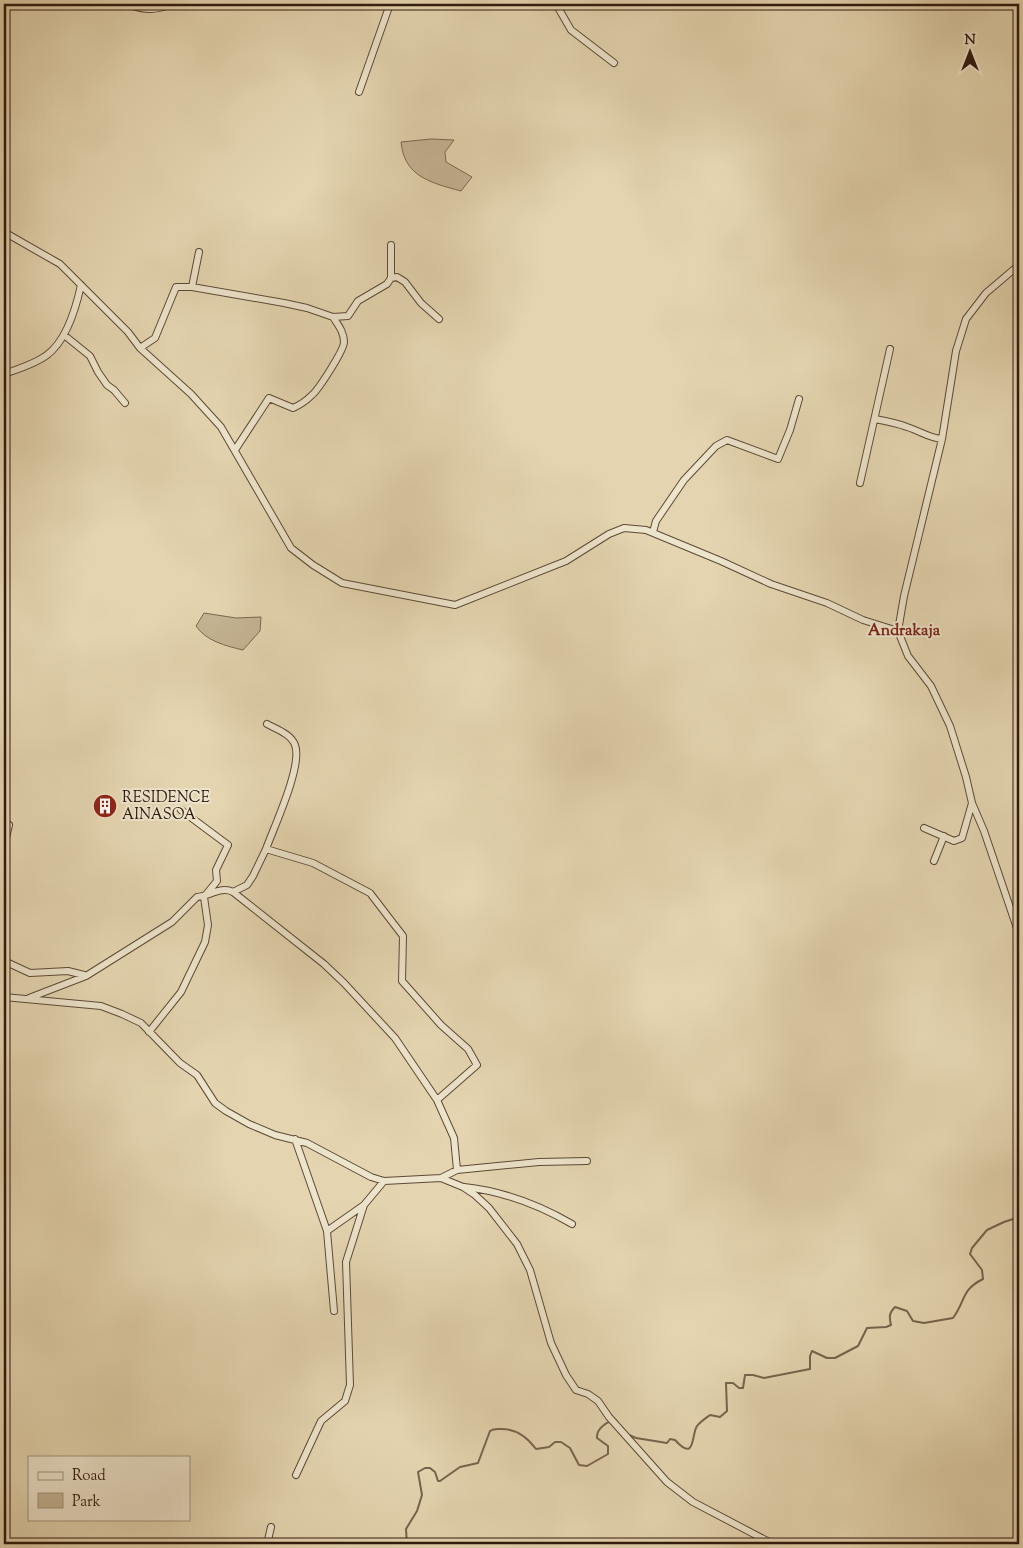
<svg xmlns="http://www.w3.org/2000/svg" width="1023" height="1548" font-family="'Sorts Mill Goudy',serif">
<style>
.green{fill:#c5b594;stroke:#7a6851}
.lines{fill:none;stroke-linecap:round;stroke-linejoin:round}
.stream{stroke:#77644e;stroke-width:2}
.minor-casing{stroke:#5d4936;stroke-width:8}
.minor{stroke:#ede4cc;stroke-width:6}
.labels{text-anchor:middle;stroke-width:4;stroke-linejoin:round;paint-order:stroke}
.poi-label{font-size:15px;fill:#301a0e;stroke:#ede4cc;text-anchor:start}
.neighbourhood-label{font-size:16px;font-weight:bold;fill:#7a1f14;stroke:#ede4cc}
</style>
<rect width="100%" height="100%" fill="#e4d5b0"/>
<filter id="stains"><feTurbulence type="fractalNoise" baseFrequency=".004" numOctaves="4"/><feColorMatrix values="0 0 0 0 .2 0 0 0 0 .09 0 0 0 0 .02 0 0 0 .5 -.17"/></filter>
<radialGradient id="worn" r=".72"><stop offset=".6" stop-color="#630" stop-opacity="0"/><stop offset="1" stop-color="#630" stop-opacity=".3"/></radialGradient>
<!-- green -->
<path class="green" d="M431 139 454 140 445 152 446 162 472 177 461 191C432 183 404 177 401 142Z
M204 613 236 618 261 617 260 631 243 650C226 646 206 641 196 626Z"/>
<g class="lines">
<!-- stream -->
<path class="stream" d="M629 1435 636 1438 667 1443 670 1439 675 1440C696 1463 691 1435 697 1426 700 1422 706 1418 710 1415L720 1417 727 1411 726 1383H733L739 1388H743L745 1375H753L764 1378 810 1369V1356L812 1351 827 1358H835L858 1346 867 1328 886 1327 891 1325C889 1317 889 1313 895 1307L907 1311 913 1321 924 1323 953 1318C966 1300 961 1290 983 1279L982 1270 970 1254 972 1248 987 1230 1004 1222 1019 1217
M407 1544 406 1529 417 1511 422 1495 418 1472 425 1468H430L435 1472 438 1481H440L460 1467 478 1463 490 1431C494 1428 497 1429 502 1429 517 1429 527 1437 536 1449L549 1447 555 1442H561L570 1448 579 1465 587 1466 608 1454V1446L597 1438C596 1429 607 1421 616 1420L617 1422"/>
<!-- minor casing -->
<g class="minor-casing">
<path id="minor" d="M556 4 571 30 614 63
M129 5C144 10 156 11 171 4
M359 92 390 4
M4 232 60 264 128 332 140 348 191 394 221 427 291 548 313 565 342 583 455 605 566 561 609 534 624 528 646 530 721 561 771 584 827 603 863 620 898 631 908 656 931 686 950 726 966 777 972 803 984 831 1019 934
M391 278 397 277 405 282 421 303 439 319
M192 287 199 252
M64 335 90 356 98 372 107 385 114 390 125 403
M140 348 155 338 176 287H192L284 303 307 308 333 317 348 316 358 301 387 284 391 278V245
M4 374C18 369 35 364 47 355 67 340 76 308 81 285
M875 419C886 421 897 423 907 427 920 431 929 438 942 439
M235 450 269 398 293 408C300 405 306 401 312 395 319 389 344 350 344 342 344 332 338 325 333 317
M860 483 890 349
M653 532 656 521 684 480 716 446 727 440 778 459 790 430 799 399
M898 631 904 596 942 439 956 351 966 319 986 293 1019 265
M924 828 954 841 962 838 972 803
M4 846 9 825
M266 849C274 827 303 765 295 745 291 734 276 729 267 724
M934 861 944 836
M4 961 30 973 68 971 84 975
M4 997 101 1006 122 1014 141 1023 180 1063 197 1075 215 1103 226 1111 249 1124 275 1135 307 1143 371 1177 384 1181 441 1178 463 1187 475 1195 489 1208 517 1244 530 1270 551 1343 566 1375 576 1390 588 1394 598 1401 609 1417 667 1482 693 1502 773 1544
M29 998 86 976 172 922 197 897C210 896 221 886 233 892
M149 1032 181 992 205 942 208 925 204 897 217 881 216 870 228 845 181 810
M437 1100 477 1065 468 1049 441 1025 402 981 403 936 370 893 313 863 266 849 253 876 247 885 233 892 324 964 344 983 395 1038 437 1100 454 1138 457 1170
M295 1139 327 1231 334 1311
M441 1178 457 1170 539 1162 587 1161
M464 1187C502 1191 539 1205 572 1224
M327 1231 364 1205
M296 1475 321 1421 345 1401 350 1385 346 1262 364 1205 384 1181
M271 1527 268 1540 273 1544"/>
</g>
<!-- minor -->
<use href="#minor" class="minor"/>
</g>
<!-- icons -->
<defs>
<g id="building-disc" transform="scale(1.25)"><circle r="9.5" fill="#8f2418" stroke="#ede4cc"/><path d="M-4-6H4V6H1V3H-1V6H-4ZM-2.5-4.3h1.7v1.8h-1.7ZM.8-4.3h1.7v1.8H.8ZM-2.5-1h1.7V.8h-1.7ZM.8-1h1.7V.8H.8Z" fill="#fff"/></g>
</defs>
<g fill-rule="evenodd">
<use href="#building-disc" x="105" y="806"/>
</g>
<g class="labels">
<!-- poi labels -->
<g class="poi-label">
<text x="122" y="802">RESIDENCE<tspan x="122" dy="17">AINASOA</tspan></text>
</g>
<!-- neighbourhood labels -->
<g class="neighbourhood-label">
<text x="904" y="635">Andrakaja</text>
</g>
</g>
<!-- margin -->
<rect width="1023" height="1548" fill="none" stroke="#e4d5b0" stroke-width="20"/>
<rect x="5" y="5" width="1013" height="1538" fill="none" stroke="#301a0e" stroke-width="2.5"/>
<rect x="10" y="10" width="1003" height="1528" fill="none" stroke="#301a0e"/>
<!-- legend -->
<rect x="28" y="1456" width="162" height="65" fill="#ede4cc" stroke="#a19380"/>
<rect x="38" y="1472" width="25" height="8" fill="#ede4cc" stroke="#a19380"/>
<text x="72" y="1480" font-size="15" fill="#301a0e">Road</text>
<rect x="38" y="1493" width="25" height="15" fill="#c5b594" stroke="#a19380"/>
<text x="72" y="1506" font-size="15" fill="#301a0e">Park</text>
<!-- north arrow -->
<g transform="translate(970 52)" stroke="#ede4cc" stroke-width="4" paint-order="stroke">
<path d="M0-4L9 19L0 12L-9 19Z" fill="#301a0e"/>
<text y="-8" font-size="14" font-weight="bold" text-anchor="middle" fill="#301a0e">N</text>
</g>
<rect width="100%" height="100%" filter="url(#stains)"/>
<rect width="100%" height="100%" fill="url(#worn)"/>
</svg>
